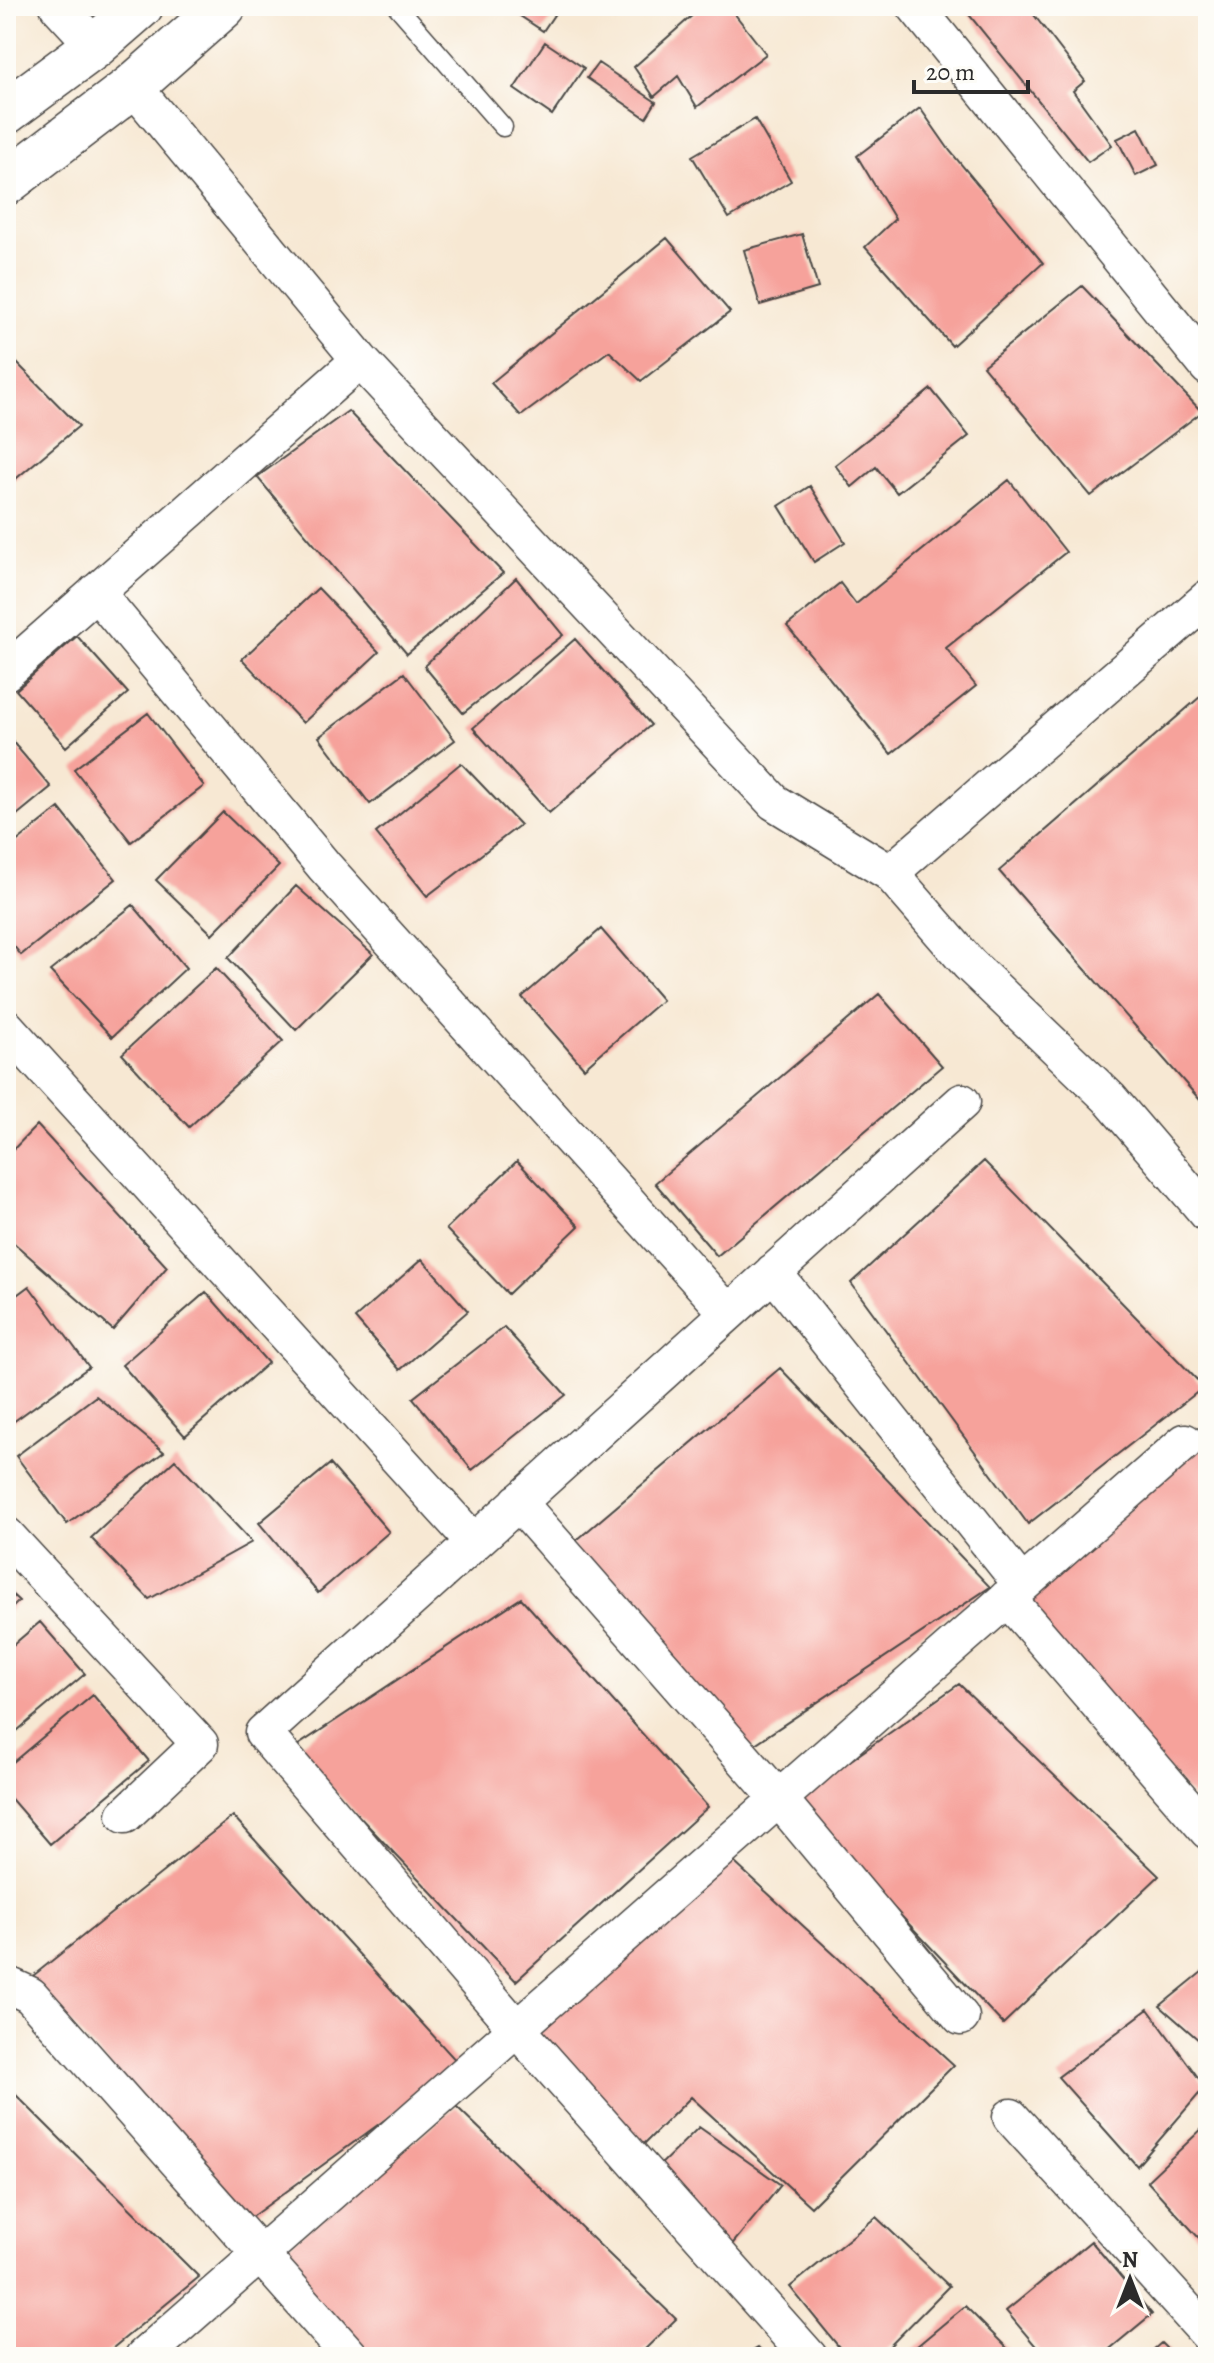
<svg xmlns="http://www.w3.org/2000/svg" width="1214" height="2363" font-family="Alegreya,serif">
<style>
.building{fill:#f6a29b}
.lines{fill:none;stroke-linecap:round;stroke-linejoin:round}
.lane-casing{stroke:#4a4744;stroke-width:21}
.street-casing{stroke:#4a4744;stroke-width:39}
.primary-casing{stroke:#4a4744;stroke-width:47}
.lane{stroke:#fff;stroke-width:18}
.street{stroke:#fff;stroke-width:36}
.primary{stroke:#fff;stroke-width:44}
</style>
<rect width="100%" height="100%" fill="#fdfcf7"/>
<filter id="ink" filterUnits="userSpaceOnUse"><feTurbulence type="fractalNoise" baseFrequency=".0125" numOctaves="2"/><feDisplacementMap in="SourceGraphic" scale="16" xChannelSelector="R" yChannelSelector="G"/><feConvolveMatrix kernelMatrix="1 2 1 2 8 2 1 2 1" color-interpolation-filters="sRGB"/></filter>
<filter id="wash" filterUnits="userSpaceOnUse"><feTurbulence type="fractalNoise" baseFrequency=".006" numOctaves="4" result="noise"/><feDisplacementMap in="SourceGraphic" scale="32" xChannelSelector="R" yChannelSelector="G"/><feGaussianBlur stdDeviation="1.8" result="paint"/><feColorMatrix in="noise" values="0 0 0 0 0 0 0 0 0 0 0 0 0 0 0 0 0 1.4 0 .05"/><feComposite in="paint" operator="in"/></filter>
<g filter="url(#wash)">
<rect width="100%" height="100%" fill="#f7e8d3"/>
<g id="blocks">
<!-- building -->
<path class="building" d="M505 6H560L543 31Z
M603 6H633L615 19Z
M703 6H744L734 13 766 54 697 107 678 76 654 97 634 67Z
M962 6H1027L1085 81 1073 91 1112 145 1088 162Z
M545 42 584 68 552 115 514 89Z
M598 63 656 102 646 118 587 78Z
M920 108 950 151 1043 263 952 346 865 247 895 219 857 156Z
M755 119 791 181 729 218 692 156Z
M1139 128 1158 165 1136 176 1117 139Z
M802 234 818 288 760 305 744 250Z
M667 238 730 312 641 381 609 351 521 416 491 383Z
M1082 286 1202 412 1091 496 983 366Z
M17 363 79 426 6 487V371Z
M931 389 969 436 897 493 876 467 852 487 835 465Z
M348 411 503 573 407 654 257 477Z
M1009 480 1066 552 946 648 976 686 891 754 787 626 840 583 856 604Z
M810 486 845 542 814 562 779 506Z
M516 578 563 635 463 713 424 666Z
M318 588 379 652 303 723 242 659Z
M77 636 128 693 66 747 16 690Z
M575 639 651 725 549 813 473 728Z
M404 673 455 740 370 804 319 737Z
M1208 690V1109L999 871Z
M148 713 204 786 131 842 74 769Z
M6 734 51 787 6 824Z
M461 763 520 825 427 896 376 833Z
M59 808 116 879 21 955 6 936V850Z
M223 812 279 866 212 934 156 880Z
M296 886 373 954 296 1030 228 958Z
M133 905 186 968 112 1037 50 971Z
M601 929 662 1000 584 1068 522 997Z
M216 968 283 1041 189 1127 122 1054Z
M879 994 942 1066 717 1256 655 1183Z
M37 1125 167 1267 113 1330 6 1236V1157Z
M517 1161 579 1226 508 1294 446 1229Z
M984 1161 1204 1387 1028 1524 851 1283Z
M422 1259 468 1311 400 1370 355 1318Z
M29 1286 89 1367 6 1427V1303Z
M206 1292 268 1363 185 1436 122 1365Z
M504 1327 566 1395 472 1470 413 1398Z
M780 1368 990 1587 746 1750 571 1545Z
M96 1396 164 1452 67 1524 16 1456Z
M1208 1433V1815L1023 1608Z
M175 1460 252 1542 149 1599 91 1538Z
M330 1464 389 1532 318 1593 259 1523Z
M6 1589 19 1601 6 1614Z
M521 1598 708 1807 516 1981 294 1748Z
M40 1622 85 1674 6 1740V1651Z
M959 1684 1159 1876 1003 2024 793 1801Z
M93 1695 149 1761 50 1844 6 1793V1768Z
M233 1816 460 2065 250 2218 29 1979Z
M723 1852 954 2065 811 2207 691 2097 639 2149 526 2029Z
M1208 1967V2048L1160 2006Z
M1148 2009 1205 2087 1137 2166 1058 2077Z
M6 2085 199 2277 102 2357H6Z
M456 2106 676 2319 637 2357H366L277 2255Z
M1208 2123V2248L1147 2181Z
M699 2127 781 2185 725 2253 653 2172Z
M876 2217 949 2286 879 2357H847L790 2287Z
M1091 2241 1152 2314 1100 2357H1045L1006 2311Z
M965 2306 1016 2357H904Z
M1161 2343 1175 2357H1145Z
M758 2348 767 2357H742Z"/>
</g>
</g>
<g filter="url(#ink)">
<use href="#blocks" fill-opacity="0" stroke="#4a4744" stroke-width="2"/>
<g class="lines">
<!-- lane casing -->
<g class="lane-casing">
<path id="lane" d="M397 6 503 127"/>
</g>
<!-- street casing -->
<g class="street-casing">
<path id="street" d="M58 6 95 46
M915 6 1208 367
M133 86 360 360 774 802 890 873 969 964 1109 1098 1208 1214
M96 592 325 867 728 1313
M6 672 360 360
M890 873 1208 598
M6 1027 474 1542
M773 1272 1022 1585
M518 1502 779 1799 961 2017
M6 1535 200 1744 125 1815
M1007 1598 1208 1831
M6 1984 30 1995 351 2357
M1011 2117 1208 2334
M143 2357 1185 1442
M809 2357 517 2029 263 1733 962 1102"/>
</g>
<!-- primary casing -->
<g class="primary-casing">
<path id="primary" d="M6 112 95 46 141 6
M6 183 133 86 224 6"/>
</g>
<!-- lane -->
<use href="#lane" class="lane"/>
<!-- street -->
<use href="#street" class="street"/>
<!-- primary -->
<use href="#primary" class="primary"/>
</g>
</g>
<!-- margin -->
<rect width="1214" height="2363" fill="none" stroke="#fdfcf7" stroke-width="32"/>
<!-- north arrow -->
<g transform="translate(1130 2279)" stroke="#fdfcf7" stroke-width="6" paint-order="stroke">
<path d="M0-6L14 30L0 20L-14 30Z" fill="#2b2b2b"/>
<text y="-12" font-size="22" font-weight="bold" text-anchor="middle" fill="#2b2b2b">N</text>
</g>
<!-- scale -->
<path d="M914 80v12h114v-12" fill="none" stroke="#2b2b2b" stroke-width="4"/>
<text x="926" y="80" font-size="24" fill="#2b2b2b" stroke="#fdfcf7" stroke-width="6" paint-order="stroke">20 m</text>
</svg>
